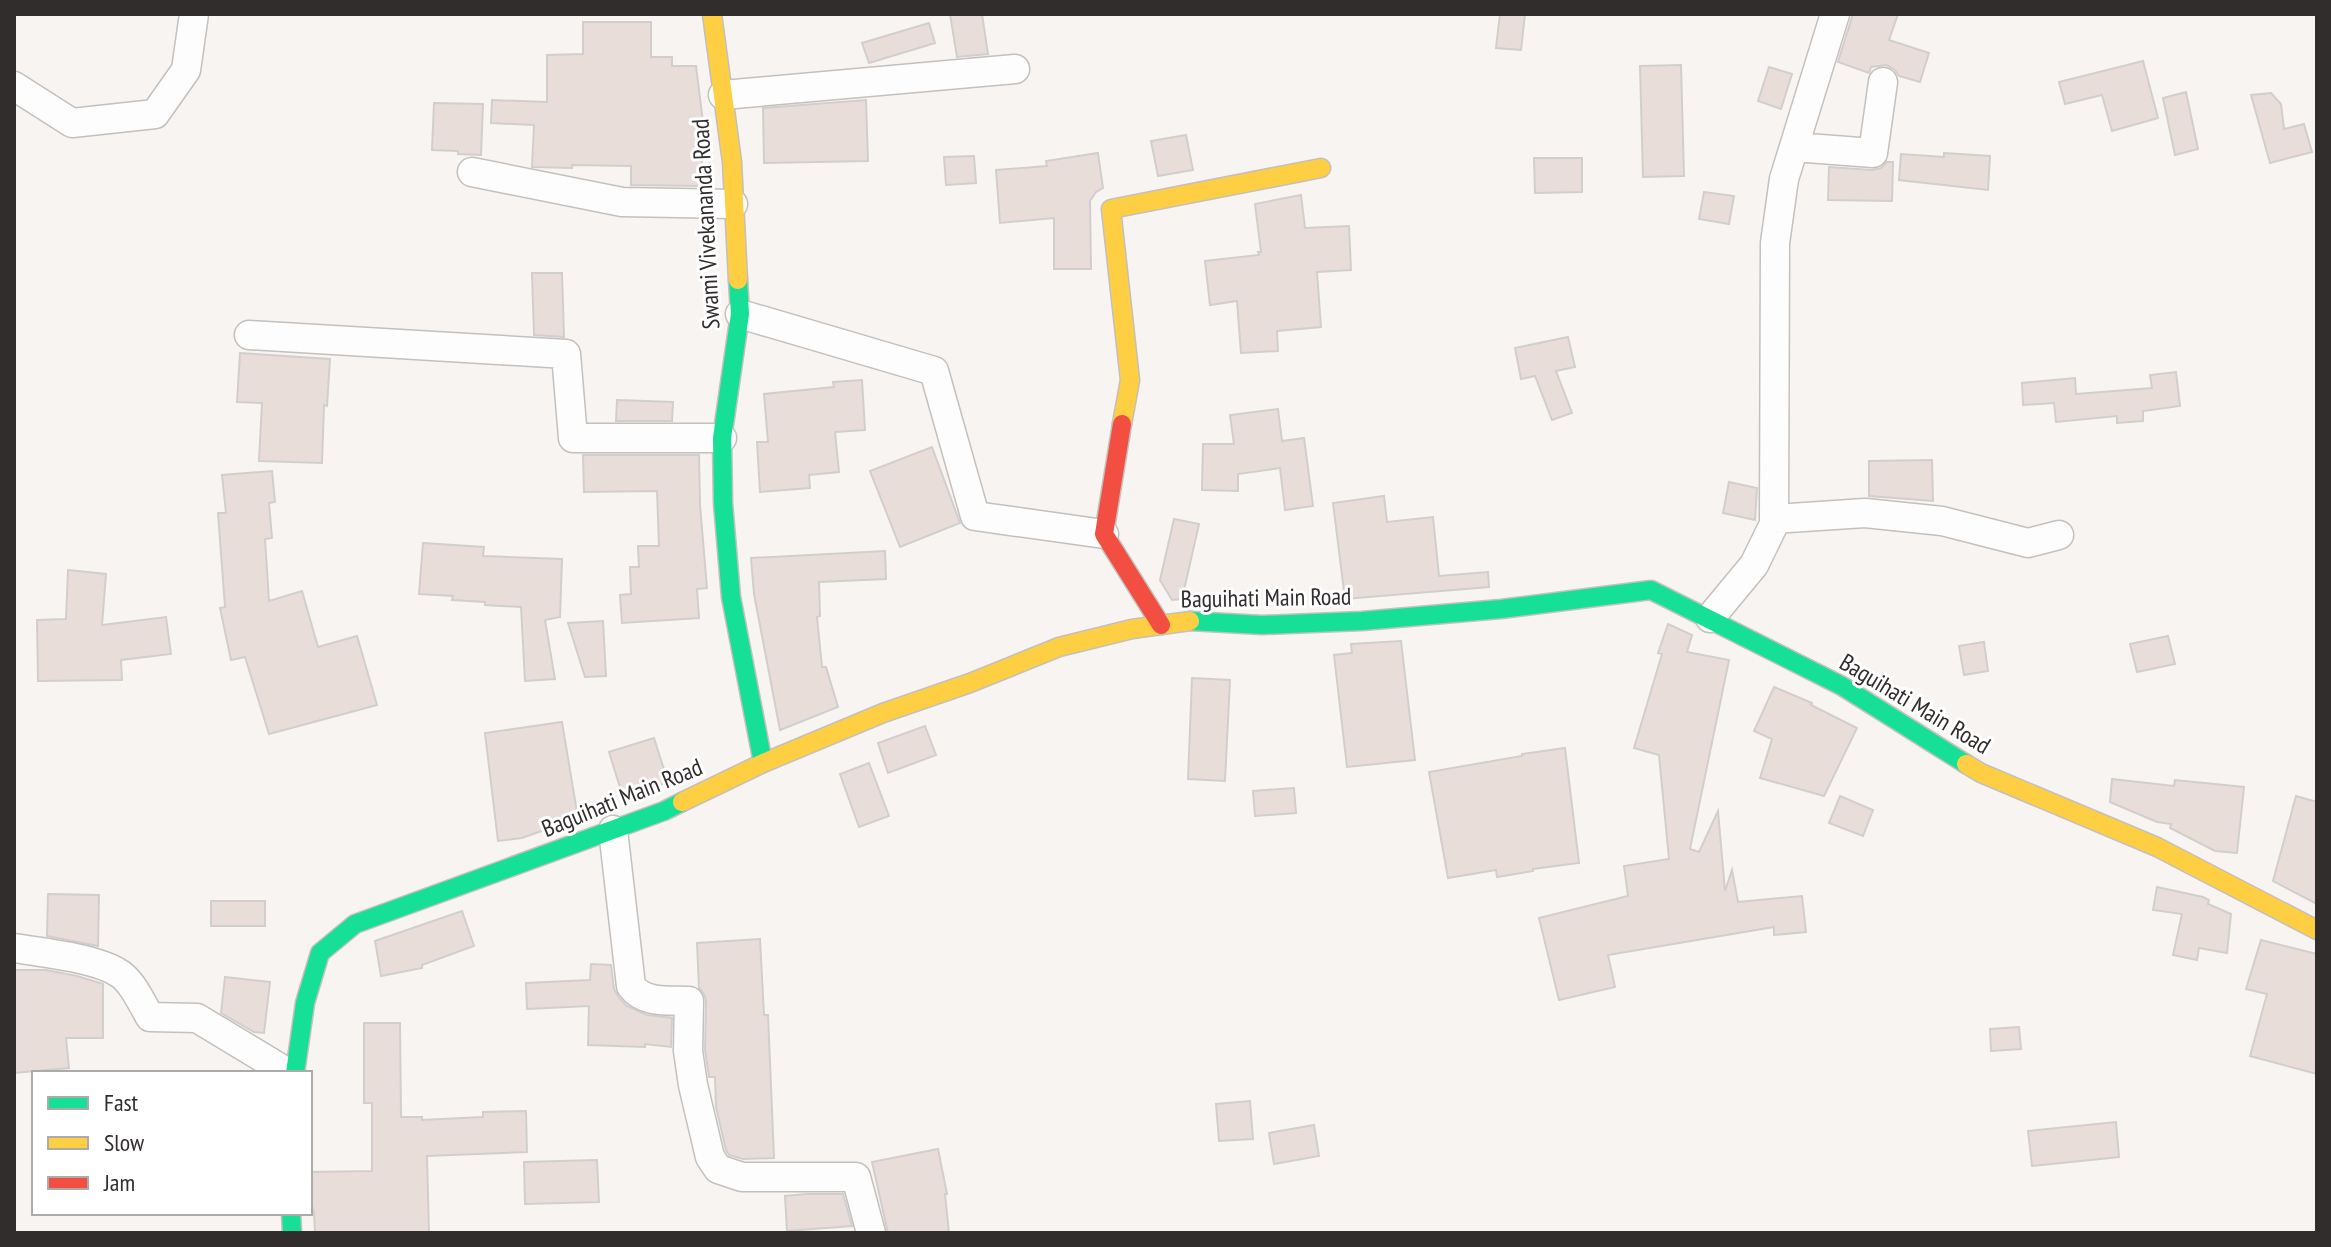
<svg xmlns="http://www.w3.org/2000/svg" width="2331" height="1247" font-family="'PT Sans Narrow',sans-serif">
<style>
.building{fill:#e9ddda;stroke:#d2cecd;stroke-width:2}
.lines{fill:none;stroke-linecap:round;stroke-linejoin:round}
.street-casing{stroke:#c3c0bd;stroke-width:31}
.fast-casing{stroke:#c3c0bd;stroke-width:21}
.slow-casing{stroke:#c3c0bd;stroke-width:21}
.jam-casing{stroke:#c3c0bd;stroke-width:21}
.street{stroke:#fefdfd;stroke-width:28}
.fast{stroke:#16e098;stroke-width:18}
.slow{stroke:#ffcf43;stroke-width:18}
.jam{stroke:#f24e42;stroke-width:18}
.labels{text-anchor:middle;stroke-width:6;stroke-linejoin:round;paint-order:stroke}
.street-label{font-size:24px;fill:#302d2c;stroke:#fff}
</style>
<rect width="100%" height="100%" fill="#f8f4f1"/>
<!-- building -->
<path class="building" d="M950 14H982L988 54 957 57Z
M1500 14H1525L1521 50 1496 48Z
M1853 14H1898L1889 40 1929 53 1920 82 1899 76 1894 69 1886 65 1871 67 1869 73 1838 62Z
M583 22H651V57H672V66H696L703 122 701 186 631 185V166L572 165V168L532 167 534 125 491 123 492 100 547 102V55L583 54Z
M929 23 935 43 869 63 862 43Z
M2143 61 2158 118 2112 131 2102 95 2065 104 2059 82Z
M1681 65 1684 176 1643 177 1640 66Z
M1769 67 1792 74 1781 109 1758 101Z
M2186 92 2198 149 2175 155 2163 98Z
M2271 93 2281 104 2284 129 2304 124 2312 152 2270 163 2251 95Z
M866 100 868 161 764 163 763 108Z
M434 103 483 104 481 155 458 154V151L432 150Z
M1186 135 1193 170 1158 176 1151 141Z
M1098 153 1103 188 1096 192 1090 201 1091 269H1054V218L1000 223 996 170 1047 166 1046 161Z
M1944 153 1990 156 1988 190 1899 180 1901 154 1944 157Z
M974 156 976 183 946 185 944 157Z
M1534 158H1582V192L1535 193Z
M1887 162H1893L1892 201 1828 200 1829 167 1872 170 1881 168Z
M1704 192 1734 196 1729 224 1699 219Z
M1301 195 1305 228 1349 226 1351 270 1317 272 1321 327 1277 331 1278 351 1241 353 1237 301 1210 305 1205 261 1259 255 1258 252H1261L1255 204Z
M532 273H562L564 337 534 335Z
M1568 337 1575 367 1556 371 1572 413 1552 420 1535 376 1521 379 1515 348Z
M240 353 330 359 327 406 324 405 322 463 259 461 262 403 237 402Z
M2176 372 2180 406 2143 411V421L2117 423V416L2056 422 2054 403 2023 405 2022 383 2075 378 2076 394 2152 388 2150 375Z
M862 380 865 430 835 432 839 472 809 475 810 488 760 492 757 442H768L764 394 834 387 833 382Z
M617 400 673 402 672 421H616Z
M1278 409 1282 441 1304 438 1313 506 1285 510 1280 468 1238 474V491L1202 490 1203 444H1234L1230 415Z
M932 447 960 523 900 547 870 471Z
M583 455H699L700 505 707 588 697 589 699 618 622 623 620 595 631 594 630 567H639L638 546H659L657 491 584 492Z
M1932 460 1933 501 1869 496V461Z
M272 471 275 502 269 503 272 538 265 539 269 601 302 591 318 647 357 636 377 705 269 734 245 657 231 660 220 608 225 607 218 513H226L222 475Z
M1729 482 1757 488 1755 520 1723 513Z
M1384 496 1387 522 1433 517 1439 576 1488 572 1489 587 1345 599 1333 503Z
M1174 519 1199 524 1182 599 1172 600 1160 580Z
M423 543 484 547 483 556 562 559 560 617 545 620 555 679 525 681 521 607 485 605V602L452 600 453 596 419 594Z
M885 551 886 579 819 582 820 616 817 617 822 667H826L838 707 780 730 754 594 751 558Z
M68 570 106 574 102 625 166 617 171 654 121 660 122 680 38 681 37 620 66 619Z
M603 621 606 676 585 677 568 623Z
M1668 624 1692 635 1687 652 1729 660 1690 849 1699 852 1718 811 1725 891 1732 870 1738 902 1802 896 1806 932 1774 935V927L1608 955 1615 987 1559 1000 1539 918 1628 896 1624 866 1669 859 1659 755 1634 748 1662 654 1658 653Z
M2168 636 2175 664 2137 672 2130 644Z
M1401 641 1415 760 1347 767 1334 655 1352 653 1351 644Z
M1984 642 1988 671 1964 675 1959 646Z
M1192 678 1230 680 1225 781 1188 779Z
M1774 687 1812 703 1811 705 1857 728 1824 796 1760 778 1772 739 1754 731Z
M562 722 578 818 522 838 498 841 485 733Z
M925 726 936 755 888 773 878 743Z
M654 738 668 782 623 797 609 752Z
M1565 748 1579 863 1533 869V871L1497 877 1496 870 1448 878 1429 772 1522 756V754Z
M869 763 889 816 859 827 840 774Z
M2112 779 2174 786 2175 780 2244 787 2237 853 2215 851 2170 828 2171 824 2157 822 2110 802Z
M1294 788 1296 813 1255 816 1253 791Z
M1840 796 1873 810 1863 836 1829 823Z
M2296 796 2317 802V904L2273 881Z
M2157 887 2203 897 2209 900 2208 904 2231 914 2227 953 2199 948 2197 960 2173 955 2182 914 2153 910Z
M48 894 99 895 98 946 47 936Z
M211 901H265V926H211Z
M462 911 474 946 422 965V968L381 976 375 941Z
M760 939 764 1015H768L774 1158 743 1159 729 1155 726 1150 716 1107 715 1077H709L705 1050 706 1001 704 994 699 988 697 943Z
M2261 940 2317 954V1074L2250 1056 2267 994 2246 989Z
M591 964 611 965 614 989 619 998 627 1006 647 1015 672 1018 671 1047 645 1044V1047L588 1045 589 1006 527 1009 526 983 590 980Z
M14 970H46L77 976 103 984V1038H66L69 1068 14 1073Z
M225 977 270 982 264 1033 254 1032 221 1013Z
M364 1023H400L401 1117H422V1120L483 1117V1112L526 1111 527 1152 427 1156 429 1233H315L314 1212 310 1200V1172L372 1171V1103H364Z
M2019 1027 2021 1049 1991 1051 1990 1029Z
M1250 1101 1253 1139 1219 1141 1216 1104Z
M2116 1122 2119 1157 2032 1166 2028 1131Z
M1314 1125 1319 1156 1274 1164 1269 1133Z
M938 1149 947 1194H945L949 1233H888L872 1162Z
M597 1160 599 1202 525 1204 524 1162Z
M806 1194H843L852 1226 787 1231 785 1196Z"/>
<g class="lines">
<!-- street casing -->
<g class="street-casing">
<path id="street" d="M14 86 72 123 155 114 186 70 194 14
M723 95 1015 69
M1794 147 1873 153 1883 82
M472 172 622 202 733 204
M740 314 934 371 975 516 1104 534
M249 335 566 354 573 438H722
M1774 519 1865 513 1942 521 2028 543 2059 535
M1710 618 1754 565 1774 524 1775 243 1784 179 1835 14
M613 830 631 986C644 1004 670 1000 689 1001L688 1051 693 1085 710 1157 718 1169 742 1177H856L871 1233
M14 948C41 952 94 958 117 972 132 980 141 1002 150 1017L197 1018 288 1073"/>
</g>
<!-- fast casing -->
<g class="fast-casing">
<path id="fast" d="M738 280 740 314 722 438 723 503 731 597 763 763
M1190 621 1262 625 1362 621 1501 609 1651 590 1842 686 1966 764
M295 1073 305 1003 320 953 355 924 664 811 682 802
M291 1213 292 1233"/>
</g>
<!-- slow casing -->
<g class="slow-casing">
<path id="slow" d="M712 14 732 162 738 280
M1122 424 1130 380 1111 209 1321 168
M1966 764 1981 773 2157 847 2317 930
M682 802 763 763 883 713 970 683 1059 647 1132 629 1190 621"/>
</g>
<!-- jam casing -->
<g class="jam-casing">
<path id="jam" d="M1122 424 1104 534 1161 625"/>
</g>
<!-- street -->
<use href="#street" class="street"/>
<!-- fast -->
<use href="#fast" class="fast"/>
<!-- slow -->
<use href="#slow" class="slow"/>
<!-- jam -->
<use href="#jam" class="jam"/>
</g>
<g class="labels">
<!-- street labels -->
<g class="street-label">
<text transform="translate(706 224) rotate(-93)" y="8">Swami Vivekananda Road</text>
<text transform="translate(1266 598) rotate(-1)" y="8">Baguihati Main Road</text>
<text transform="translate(1915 704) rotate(31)" y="8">Baguihati Main Road</text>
<text transform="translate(622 798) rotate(-22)" y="8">Baguihati Main Road</text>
</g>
</g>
<!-- border -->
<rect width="2331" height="1247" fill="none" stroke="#302d2c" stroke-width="32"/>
<!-- legend -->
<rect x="32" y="1071" width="280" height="144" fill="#ffffff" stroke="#acabab" stroke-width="2"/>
<rect x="48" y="1097" width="40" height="12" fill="#16e098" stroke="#acabab" stroke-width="2"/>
<text x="104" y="1111" font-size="24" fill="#302d2c">Fast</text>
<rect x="48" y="1137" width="40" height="12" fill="#ffcf43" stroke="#acabab" stroke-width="2"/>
<text x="104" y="1151" font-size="24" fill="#302d2c">Slow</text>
<rect x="48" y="1177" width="40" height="12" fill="#f24e42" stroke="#acabab" stroke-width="2"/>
<text x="104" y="1191" font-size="24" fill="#302d2c">Jam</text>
</svg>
